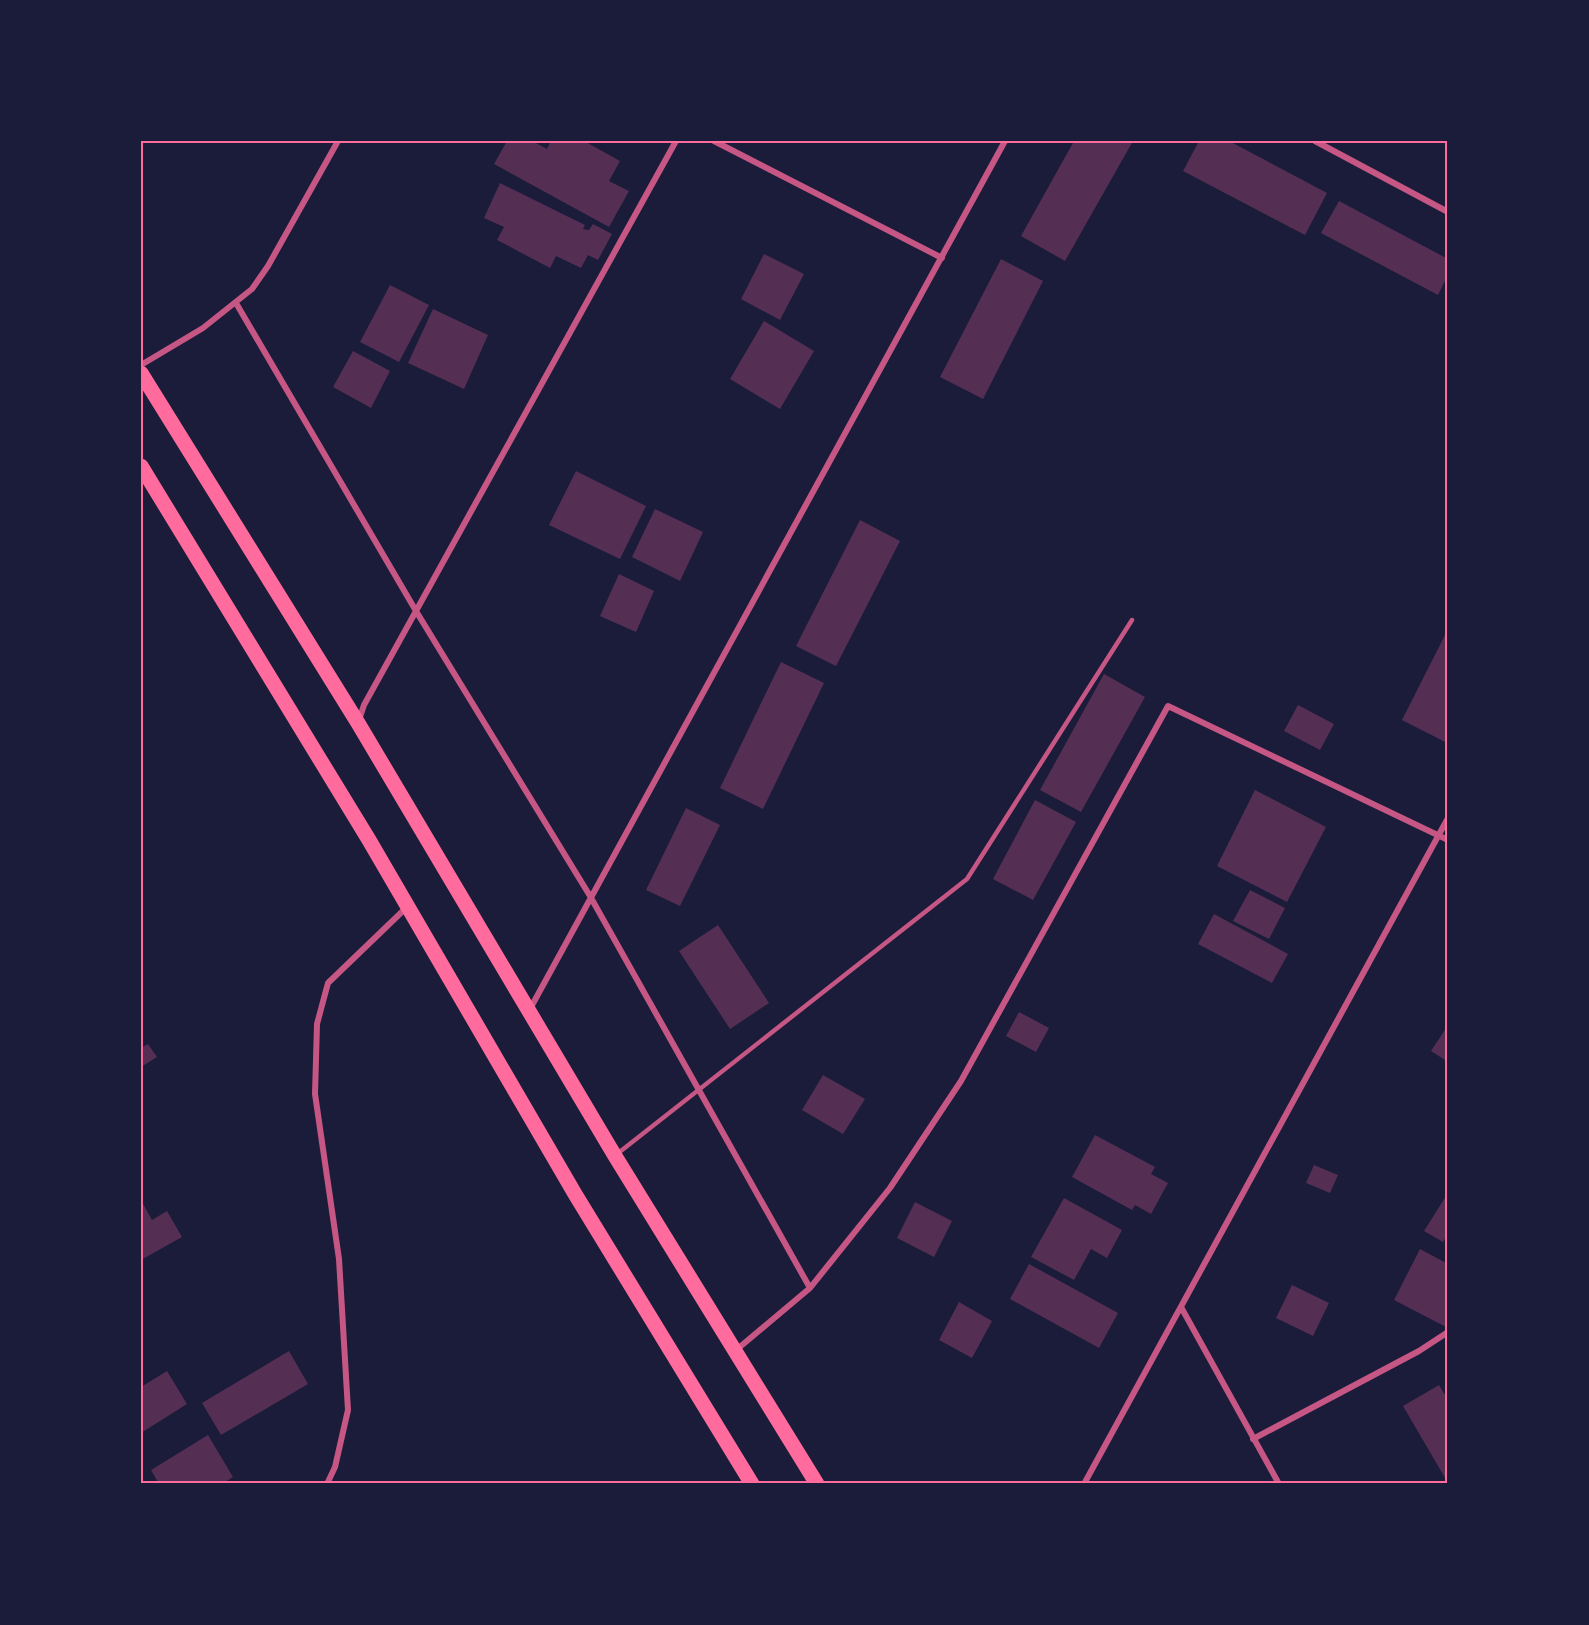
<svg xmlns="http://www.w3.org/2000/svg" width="1589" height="1625" font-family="'Asap Condensed',sans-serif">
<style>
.building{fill:#542f53}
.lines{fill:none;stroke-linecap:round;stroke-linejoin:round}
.service{stroke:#c65784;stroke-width:4.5}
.minor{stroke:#c65784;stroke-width:6}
.primary{stroke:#ff6b9d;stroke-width:15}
.neatline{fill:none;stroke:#ff6b9d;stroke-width:2}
</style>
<rect width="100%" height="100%" fill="#1b1b3a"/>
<!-- building -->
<path class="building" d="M507 141H532L547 149 551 141H584L620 161 609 181 629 191 609 227 494 164Z
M1074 141H1133L1065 261 1021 236Z
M1199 141H1229L1327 193 1305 235 1183 171Z
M500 183 585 225 583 229 589 230 593 224 612 234 598 260 588 255 581 268 556 256 550 268 497 240 504 227 484 218Z
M1339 201 1448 259V275L1438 295 1321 233Z
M764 254 804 274 780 320 741 299Z
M1001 259 1043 281 983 399 940 377Z
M390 285 429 305 399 362 360 342Z
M433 309 488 335 464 389 408 363Z
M764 321 814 351 780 409 730 379Z
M353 351 390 371 371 408 333 387Z
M576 471 646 506 620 559 549 525Z
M655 509 703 532 680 581 632 557Z
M860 520 900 541 836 666 796 646Z
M619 574 654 591 636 632 600 616Z
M1448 629V742L1447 743 1402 720Z
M781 662 824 683 763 809 720 788Z
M1104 674 1145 697 1081 812 1040 790Z
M1298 705 1334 724 1320 750 1284 731Z
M1255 790 1326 827 1287 902 1217 866Z
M1035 800 1076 822 1033 900 993 879Z
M686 808 720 825 680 906 646 890Z
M1250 890 1285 908 1269 939 1233 921Z
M1214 914 1288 954 1272 983 1198 944Z
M718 925 769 1003 730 1029 679 951Z
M1019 1012 1049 1028 1036 1052 1006 1036Z
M1448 1025V1062L1431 1051Z
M148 1044 157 1057 141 1067V1048Z
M823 1075 865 1099 843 1134 802 1110Z
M1095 1135 1155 1167 1151 1174 1168 1183 1151 1214 1135 1205 1132 1210 1072 1177Z
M1314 1165 1338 1175 1330 1193 1306 1183Z
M1448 1193V1233L1443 1242 1424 1231Z
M1064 1198 1122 1230 1107 1258 1091 1249 1074 1280 1031 1257Z
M141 1200 152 1220 167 1211 182 1237 141 1260Z
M915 1202 952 1221 934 1257 897 1238Z
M1420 1249 1448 1264V1328L1394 1300Z
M1029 1264 1118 1313 1099 1348 1010 1299Z
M1292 1285 1329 1303 1313 1336 1276 1318Z
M959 1302 992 1321 972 1358 939 1340Z
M289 1351 308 1384 221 1435 202 1403Z
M167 1371 187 1404 141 1433V1387Z
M1439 1385 1448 1400V1483L1403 1406Z
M208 1435 233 1477 222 1484H159L151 1470Z"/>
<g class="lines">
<!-- service -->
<path class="service" d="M617 1154 967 879 1132 620"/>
<!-- minor -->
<path class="minor" d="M714 141 942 258
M1315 141 1448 212
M236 303 416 611 590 896 810 1288
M141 365 203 328 252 289 268 266 338 141
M359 720 364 705 676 141
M530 1009 1005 141
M1181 1307 1279 1484
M735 1351 810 1288 890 1188 961 1081 1168 706 1448 840
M1253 1439 1419 1351 1448 1332
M327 1484 335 1467 348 1410 339 1259 315 1094 317 1024 328 983 407 907
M1084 1484 1448 818"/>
<!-- primary -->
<path class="primary" d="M141 373 358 723 615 1156 817 1484
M141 466 369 840 575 1194 752 1484"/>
</g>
<!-- border -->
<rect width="1589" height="1625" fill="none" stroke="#1b1b3a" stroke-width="285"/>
<rect x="142" y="142" width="1304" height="1340" class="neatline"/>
</svg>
